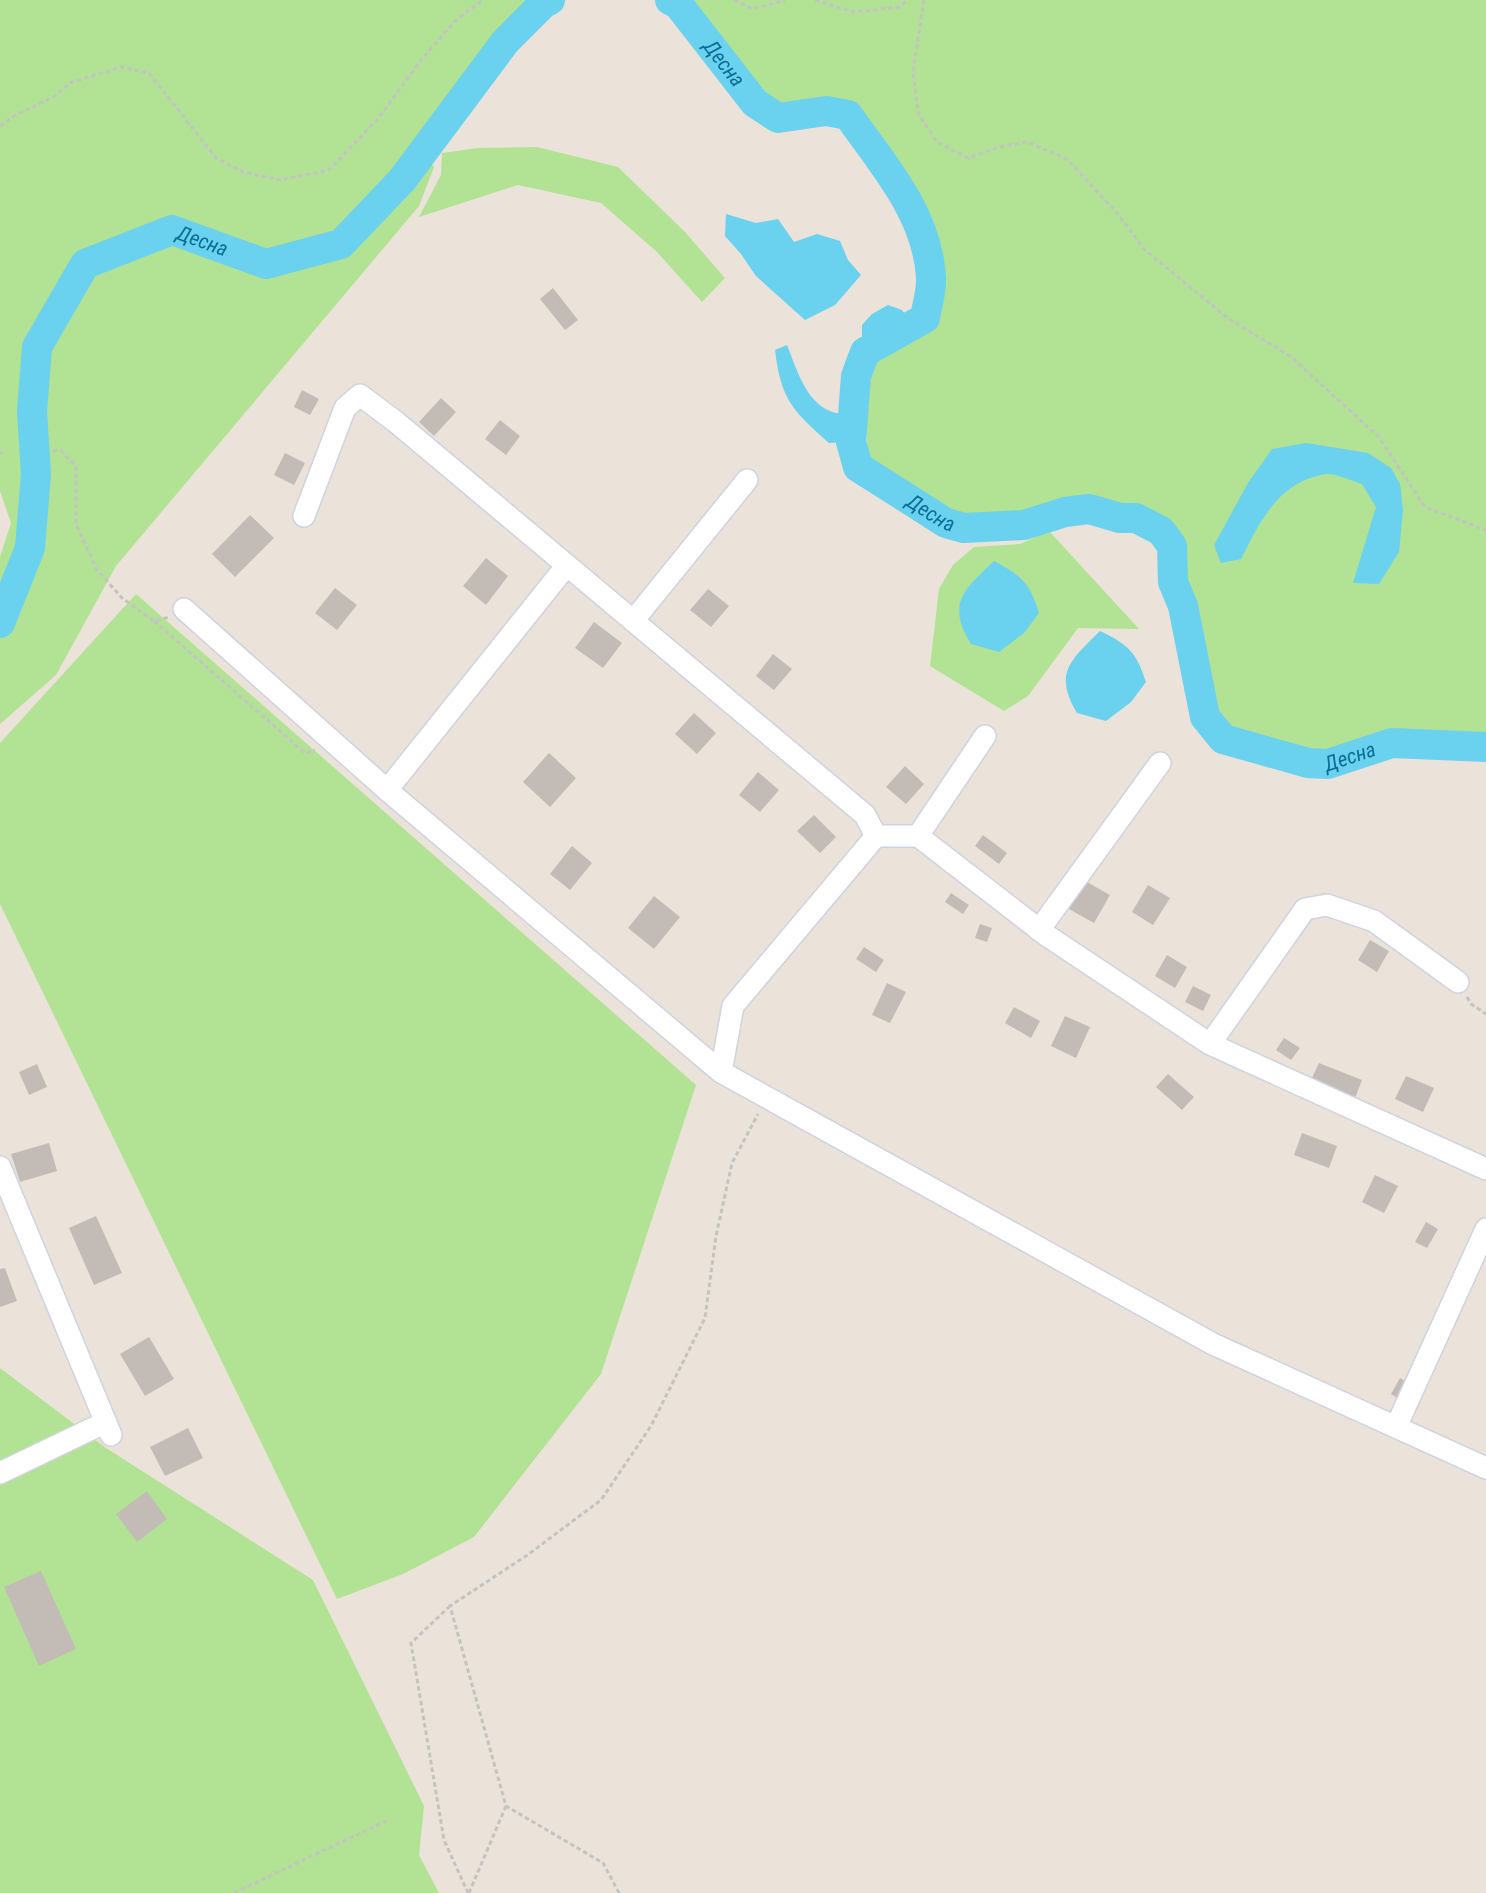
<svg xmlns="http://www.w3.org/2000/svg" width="1486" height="1893" font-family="'Roboto Condensed',sans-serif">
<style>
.green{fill:#b2e294}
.water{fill:#6ad1ef}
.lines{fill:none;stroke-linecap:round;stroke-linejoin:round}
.river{stroke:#6ad1ef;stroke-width:30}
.building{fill:#c3bcb6}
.minor-casing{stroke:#ced3e1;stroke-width:24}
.path{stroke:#c3c3c3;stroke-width:3;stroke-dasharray:4.5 3;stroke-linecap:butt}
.minor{stroke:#fff;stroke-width:21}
.labels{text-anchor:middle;stroke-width:5;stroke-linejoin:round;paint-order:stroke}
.water-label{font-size:21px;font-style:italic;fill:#0c6e98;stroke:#fff}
</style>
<rect width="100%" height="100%" fill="#ebe2d9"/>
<!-- green -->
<path class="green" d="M0 0H537L465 71 416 143 434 167 419 206 116 566 56 675 0 724V557L11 523 0 491Z
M693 0H1486V734L1390 730 1344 746 1327 750 1310 749 1231 727 1218 711 1214 691 1202 698 1200 688 1211 680 1196 603 1187 579 1185 541 1170 521 1140 505 1122 504 1090 495 1062 498 1022 512 965 515 951 510 870 459C864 439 863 379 876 362 883 353 925 333 937 326 940 311 946 292 945 276 939 208 894 157 855 103L826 97 781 104 764 93Z
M537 147 618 167 685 232 725 278 702 302 657 252 601 203 518 185 419 217 441 175 442 153 478 148Z
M1049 531 1139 629 1078 628 1028 696 1004 711 930 666 939 589 953 565 974 547 1020 544Z
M136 594 696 1085 601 1374 474 1537 403 1574 337 1599 0 904V743Z
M0 1368 106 1448 313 1580 424 1806 419 1855 439 1893H0Z"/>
<!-- water -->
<path class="water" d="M726 214 756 223 778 219 794 242 817 234 840 241 848 260 861 275 835 305 805 320 756 276 741 254 725 236Z
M888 305 902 310 912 325 868 350 862 336V325L872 314Z
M787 345C796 367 805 401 830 411 836 414 846 414 853 415L851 442 829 443C793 411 781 400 775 350Z
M1306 443 1368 453 1391 468 1400 484 1403 510 1399 552 1379 584 1353 583 1376 507 1362 484C1352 481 1336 473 1326 474 1278 482 1261 520 1241 559L1221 563 1214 545 1248 483 1272 449Z
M994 561C1022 576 1030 583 1039 613L1024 633 999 652 971 644C946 603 964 590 994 561Z
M1100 631C1129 645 1136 652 1146 682L1131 702 1106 721 1077 713C1053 673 1071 660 1100 631Z"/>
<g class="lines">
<!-- river -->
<g class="river">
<path id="s1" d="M670 0 678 4 755 103 778 118 826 111 848 115C883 165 927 213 931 277 932 290 927 305 925 318L865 352 856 376 851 442 858 467 946 523 964 528 1024 525 1065 512 1089 509 1120 518H1136L1161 531 1172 546 1173 582 1183 606 1205 717 1223 739 1308 763 1328 764 1392 743 1486 747"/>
<path id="s2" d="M0 623 30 548 36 474 32 412 37 347 85 264 172 230 266 264 341 244 402 180 505 42 544 3 550 0"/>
</g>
</g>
<!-- building -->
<path class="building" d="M553 288 578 320 565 330 540 299Z
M302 390 319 399 310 415 294 407Z
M441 398 456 412 434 436 419 422Z
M500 420 520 436 506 455 485 439Z
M285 453 305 463 294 485 274 475Z
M250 515 274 538 235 577 212 554Z
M486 558 508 576 486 605 463 586Z
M335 588 357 605 337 630 315 613Z
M708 589 729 606 711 627 690 610Z
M594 622 622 643 603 668 575 648Z
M773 654 792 669 774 690 756 676Z
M694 713 716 733 697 754 675 734Z
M549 753 576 778 550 807 523 782Z
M905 766 924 784 906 804 886 787Z
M758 772 779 790 760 812 739 795Z
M814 815 836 837 820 853 797 831Z
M983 835 1007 853 999 864 975 846Z
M572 846 592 863 570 890 550 874Z
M1085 881 1110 895 1094 923 1069 909Z
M1148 885 1170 898 1153 925 1132 912Z
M951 893 969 905 963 914 945 902Z
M654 896 680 917 654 949 628 928Z
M980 924 992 928 987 942 975 938Z
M1370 940 1389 951 1377 972 1358 960Z
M864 947 884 960 876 972 856 959Z
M1167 955 1187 967 1175 988 1155 976Z
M887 983 906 992 890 1023 872 1015Z
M1193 986 1211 995 1203 1011 1185 1002Z
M1014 1007 1040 1021 1031 1038 1005 1023Z
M1065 1016 1090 1027 1076 1058 1051 1046Z
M1284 1038 1300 1048 1291 1060 1276 1050Z
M1319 1063 1362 1080 1355 1098 1311 1080Z
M37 1064 47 1087 29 1095 19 1072Z
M1168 1074 1194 1097 1182 1110 1156 1087Z
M1406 1076 1434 1088 1423 1112 1395 1099Z
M1302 1133 1337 1146 1329 1168 1294 1155Z
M49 1143 57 1171 20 1182 11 1154Z
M1375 1175 1398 1186 1384 1213 1362 1202Z
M96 1216 122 1273 94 1285 69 1228Z
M1426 1222 1438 1229 1427 1248 1415 1242Z
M5 1268 17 1301 0 1307V1269Z
M149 1337 174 1379 145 1396 120 1354Z
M1400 1378 1410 1384 1400 1400 1391 1394Z
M188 1428 203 1458 165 1476 150 1447Z
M147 1491 167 1519 137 1542 116 1514Z
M41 1571 76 1649 39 1666 4 1587Z"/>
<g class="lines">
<!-- minor casing -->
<g class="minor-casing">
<path id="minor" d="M304 516 345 408 360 395 396 422 865 815 876 836H918L1046 935 1210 1044 1486 1169
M184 609 387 790 721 1072 1213 1344 1486 1468
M633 621 747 480
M387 790 567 565
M918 836 985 736
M1039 930 1160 763
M1210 1044 1305 909 1327 905 1374 921 1458 982
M721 1072 733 1006 876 836
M0 1167 111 1435
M1396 1427 1486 1229
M0 1473 106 1422"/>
</g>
<!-- path -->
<path class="path" d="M734 0 753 9 785 0
M815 0 854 12 900 7 907 0
M924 0 913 71 918 113 937 142 968 158 999 147 1027 142 1067 159 1116 212 1145 250 1229 319 1290 356 1379 437 1425 507 1486 530
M0 126 14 116 55 96 70 83 121 67 149 73 216 158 243 172 280 180 329 170 377 120 421 60 457 19 483 0
M53 451 60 450 76 466V524L97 570 122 598 154 621 170 617
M0 453H3
M154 621 305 753 315 750
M1467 997 1471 1004 1486 1014
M450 1606 411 1643 444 1840 468 1893
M234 1893 386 1821
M469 1893 506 1806
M619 1893 603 1863 506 1806 450 1606 526 1556 601 1500 651 1426 705 1318 716 1236 732 1163 758 1114"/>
<!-- minor -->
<use href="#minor" class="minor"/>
</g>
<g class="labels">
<!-- water labels -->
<g class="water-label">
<text dy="7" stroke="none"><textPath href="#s1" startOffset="84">Десна</textPath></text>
<text dy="7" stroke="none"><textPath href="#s2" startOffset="504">Десна</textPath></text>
<text dy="7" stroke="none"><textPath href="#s1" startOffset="732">Десна</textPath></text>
<text dy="7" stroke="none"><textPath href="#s1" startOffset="1326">Десна</textPath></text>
</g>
</g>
</svg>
